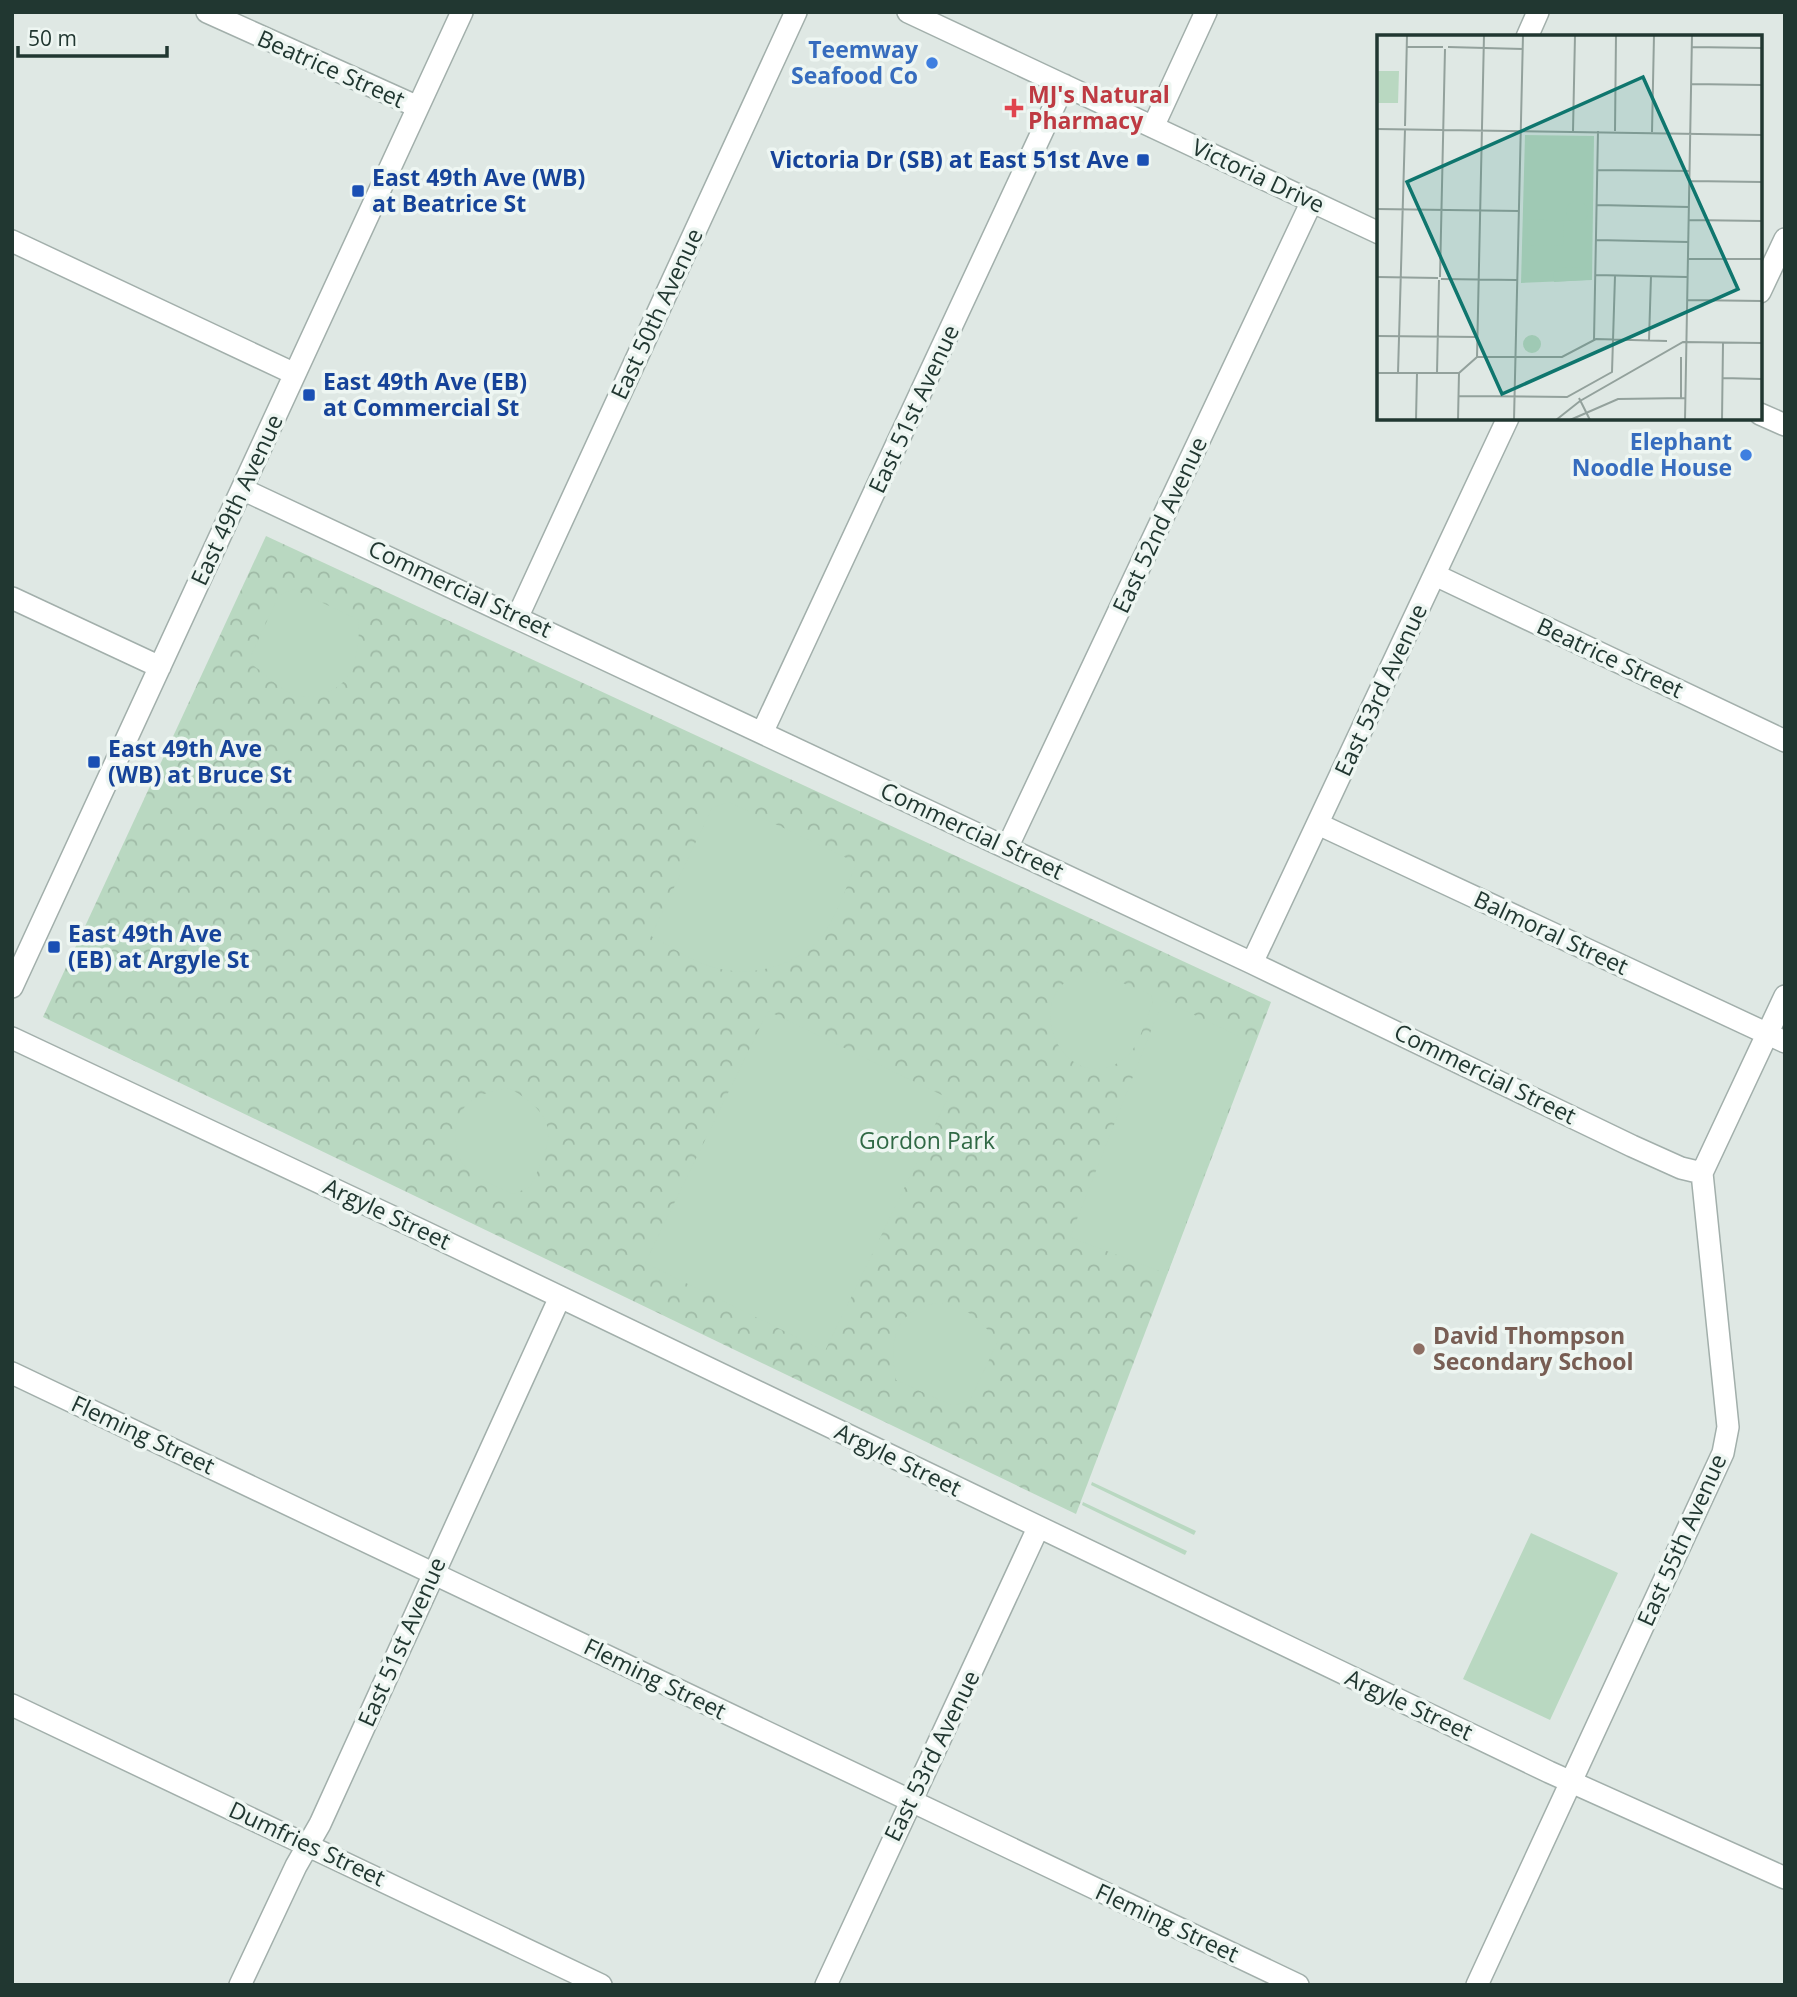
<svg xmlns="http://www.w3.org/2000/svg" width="1797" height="1997" font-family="'Open Sans',sans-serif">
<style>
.park{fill:url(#park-crowns)}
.garden{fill:#b9d8c1}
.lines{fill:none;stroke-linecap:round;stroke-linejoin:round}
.minor-casing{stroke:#a2afab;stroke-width:24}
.minor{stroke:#fff;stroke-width:21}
.shop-dot{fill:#3f7fe0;stroke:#eef6f2;stroke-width:2.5}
.health-dot{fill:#e0444e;stroke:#eef6f2;stroke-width:2.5}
.transit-dot{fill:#1a4fb4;stroke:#eef6f2;stroke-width:2.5}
.education-dot{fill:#8d6e63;stroke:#eef6f2;stroke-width:2.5}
.labels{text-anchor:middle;stroke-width:7;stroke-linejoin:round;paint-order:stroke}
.shop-label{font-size:23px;font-weight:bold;fill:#366cbe;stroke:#eef6f2;text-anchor:end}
.street-label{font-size:23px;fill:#213731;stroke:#eef6f2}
.health-label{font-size:23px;font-weight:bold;fill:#be3a42;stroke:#eef6f2;text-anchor:start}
.transit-label{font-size:23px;font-weight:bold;fill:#164399;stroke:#eef6f2;text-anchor:start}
.park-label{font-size:23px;fill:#306945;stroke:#eef6f2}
.education-label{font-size:23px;font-weight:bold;fill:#785e54;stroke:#eef6f2;text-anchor:start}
.inset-road{fill:none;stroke:#93a19c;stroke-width:2}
.view{fill:#0f766e;fill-opacity:0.15;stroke:#0f766e;stroke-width:3.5}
.inset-edge{fill:none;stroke:#213731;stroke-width:3.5}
</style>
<defs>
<pattern id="park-crowns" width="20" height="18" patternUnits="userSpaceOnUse" patternTransform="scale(1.75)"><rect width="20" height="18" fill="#b9d8c1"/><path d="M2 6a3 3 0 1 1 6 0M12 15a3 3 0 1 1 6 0" fill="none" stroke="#9fbaa6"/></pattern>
</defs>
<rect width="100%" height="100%" fill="#dfe8e4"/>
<!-- park -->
<path class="park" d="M266 536 1271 1002 1076 1514 43 1017Z"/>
<!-- garden -->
<path class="garden" d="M293 589 359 620C359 649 357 683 325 693 317 696 306 698 298 696 279 691 265 672 248 662L279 595Z
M729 802 857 863C847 884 836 919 822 936 796 968 747 979 709 966 689 959 670 946 651 936L712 808Z
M1094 971 1151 995 1153 1002C1145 1019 1140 1047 1124 1059 1060 1104 1011 981 1094 971Z
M1163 1000 1253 1043 1167 1274 1070 1237Z
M768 1011 948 1098 825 1351 645 1263Z
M509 1088C561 1118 554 1138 530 1187L513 1194C494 1185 470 1177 459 1158 456 1154 456 1147 456 1142 450 1106 479 1092 509 1088Z
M938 1303C967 1305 980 1321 998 1341L970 1400 953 1406 896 1380C889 1341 894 1309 938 1303Z
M1092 1482 1196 1531 1194 1535 1091 1485Z
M1083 1502 1187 1551 1185 1555 1082 1505Z
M1531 1533 1618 1573 1550 1720 1463 1679Z"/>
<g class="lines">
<!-- minor casing -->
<g class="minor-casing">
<path id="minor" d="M207 12 418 107
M908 12 1379 233
M1527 37 1538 12
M1153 127 1206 12
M12 241 295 374
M1760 292 1785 239
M1760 414 1785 425
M242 489 1252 963 1632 1146 1681 1168 1702 1173
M1435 575 1785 741
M12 598 160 667
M518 616 796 12
M762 733 1064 85
M1318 824 1785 1042
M1007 848 1312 201
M1252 963 1508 418
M12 987 462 12
M12 1038 427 1233 1549 1772 1785 1878
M12 1373 1298 1985
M12 1705 601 1985
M240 1985 296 1866 320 1824 560 1297
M826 1985 1038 1528
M1477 1985 1723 1453 1728 1427 1702 1173 1785 996"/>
</g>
<!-- minor -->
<use href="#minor" class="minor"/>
</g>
<!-- markers -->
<g class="shop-dot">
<circle cx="932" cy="63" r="7"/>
<circle cx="1746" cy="455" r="7"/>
</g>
<path class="health-dot" d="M1010.5 97.5h7v7h7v7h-7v7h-7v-7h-7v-7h7z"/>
<g class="transit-dot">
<rect x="1136" y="153" width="14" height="14" rx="3.5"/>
<rect x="351" y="184" width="14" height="14" rx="3.5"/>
<rect x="302" y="388" width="14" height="14" rx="3.5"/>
<rect x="87" y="755" width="14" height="14" rx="3.5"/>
<rect x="47" y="940" width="14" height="14" rx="3.5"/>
</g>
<circle class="education-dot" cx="1419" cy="1349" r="7"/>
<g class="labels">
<!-- shop labels -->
<g class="shop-label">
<text x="918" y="58">Teemway<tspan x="918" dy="26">Seafood Co</tspan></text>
<text x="1732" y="450">Elephant<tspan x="1732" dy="26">Noodle House</tspan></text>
</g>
<!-- street labels -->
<g class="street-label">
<text transform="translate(331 69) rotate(24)" y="8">Beatrice Street</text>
<text transform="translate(1258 176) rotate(25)" y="8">Victoria Drive</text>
<text transform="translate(657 314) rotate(-65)" y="8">East 50th Avenue</text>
<text transform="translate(914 409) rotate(-65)" y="8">East 51st Avenue</text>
<text transform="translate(237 500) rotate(-65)" y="8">East 49th Avenue</text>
<text transform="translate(1160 525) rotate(-65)" y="8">East 52nd Avenue</text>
<text transform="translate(460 589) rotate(25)" y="8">Commercial Street</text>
<text transform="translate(1610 658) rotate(25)" y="8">Beatrice Street</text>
<text transform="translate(1381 690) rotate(-65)" y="8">East 53rd Avenue</text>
<text transform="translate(972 831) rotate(25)" y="8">Commercial Street</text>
<text transform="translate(1551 933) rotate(25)" y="8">Balmoral Street</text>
<text transform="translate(1485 1074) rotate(26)" y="8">Commercial Street</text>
<text transform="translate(387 1214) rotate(25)" y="8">Argyle Street</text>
<text transform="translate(143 1435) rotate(25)" y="8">Fleming Street</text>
<text transform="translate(898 1460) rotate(26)" y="8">Argyle Street</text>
<text transform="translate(1682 1540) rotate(-66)" y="8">East 55th Avenue</text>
<text transform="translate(402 1642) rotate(-66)" y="8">East 51st Avenue</text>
<text transform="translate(655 1679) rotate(26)" y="8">Fleming Street</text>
<text transform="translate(1409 1705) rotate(25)" y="8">Argyle Street</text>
<text transform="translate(932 1756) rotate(-64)" y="8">East 53rd Avenue</text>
<text transform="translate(307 1844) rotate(25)" y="8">Dumfries Street</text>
<text transform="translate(1167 1923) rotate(25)" y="8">Fleming Street</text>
</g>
<!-- health labels -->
<g class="health-label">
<text x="1028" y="103">MJ's Natural<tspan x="1028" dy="26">Pharmacy</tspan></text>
</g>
<!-- transit labels -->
<g class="transit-label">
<text x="1129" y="168" text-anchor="end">Victoria Dr (SB) at East 51st Ave</text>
<text x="372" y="186">East 49th Ave (WB)<tspan x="372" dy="26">at Beatrice St</tspan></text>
<text x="323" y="390">East 49th Ave (EB)<tspan x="323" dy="26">at Commercial St</tspan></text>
<text x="108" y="757">East 49th Ave<tspan x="108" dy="26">(WB) at Bruce St</tspan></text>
<text x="68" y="942">East 49th Ave<tspan x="68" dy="26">(EB) at Argyle St</tspan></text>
</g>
<!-- park labels -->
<g class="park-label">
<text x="927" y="1149">Gordon Park</text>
</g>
<!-- education labels -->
<g class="education-label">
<text x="1433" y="1344">David Thompson<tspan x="1433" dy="26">Secondary School</tspan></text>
</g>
</g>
<!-- overview -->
<g transform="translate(1377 35)">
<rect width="385" height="385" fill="#dfe8e4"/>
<path d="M148 100 217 101 215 245 144 248Z" fill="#b9d8c1"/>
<path d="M0 36H22L21 68H0ZM189 177a11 11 0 1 1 22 0a11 11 0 1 1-22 0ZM151 184 187 186 186 211 150 210ZM209 232V245L177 247 176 233ZM146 309a9 9 0 1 1 18 0a9 9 0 1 1-18 0Z" fill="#b9d8c1"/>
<path class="inset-road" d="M30 12H66M71 12 146 14M314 12 385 13M314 49 385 50M28 91 30 0M0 94 385 100M196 96 198 0M238 96 239 0M275 97 277 0M221 135 313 136M313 146 385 147M220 170 312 172M0 174 142 176M312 185 385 186M219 205 311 207M311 224H385M218 240 310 242M0 242 61 243M63 242 68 14M64 244 140 245M310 265 385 266M0 301 100 302M217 305 221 96M272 305 274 241M100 322H185L219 304 290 306M0 338H82M21 338 28 94M60 338 62 245M346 343 385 344M82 361 190 362 235 337 238 241M202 363 213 385M304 363V322M39 385 40 338M81 385 82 338 100 322 107 0M137 385 146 0M179 385 203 366 306 307 385 308M193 385 241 364 308 363M308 385 315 0M345 385 346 308"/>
<path class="view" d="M266 42 361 254 125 359 30 147Z"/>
<rect width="385" height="385" class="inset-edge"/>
</g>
<!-- border -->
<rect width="1797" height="1997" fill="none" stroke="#213731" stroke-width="28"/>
<!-- scale -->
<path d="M18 46v10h149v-10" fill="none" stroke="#213731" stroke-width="3.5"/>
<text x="28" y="46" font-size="21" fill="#213731" stroke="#eef6f2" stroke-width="5" paint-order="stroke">50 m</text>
</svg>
